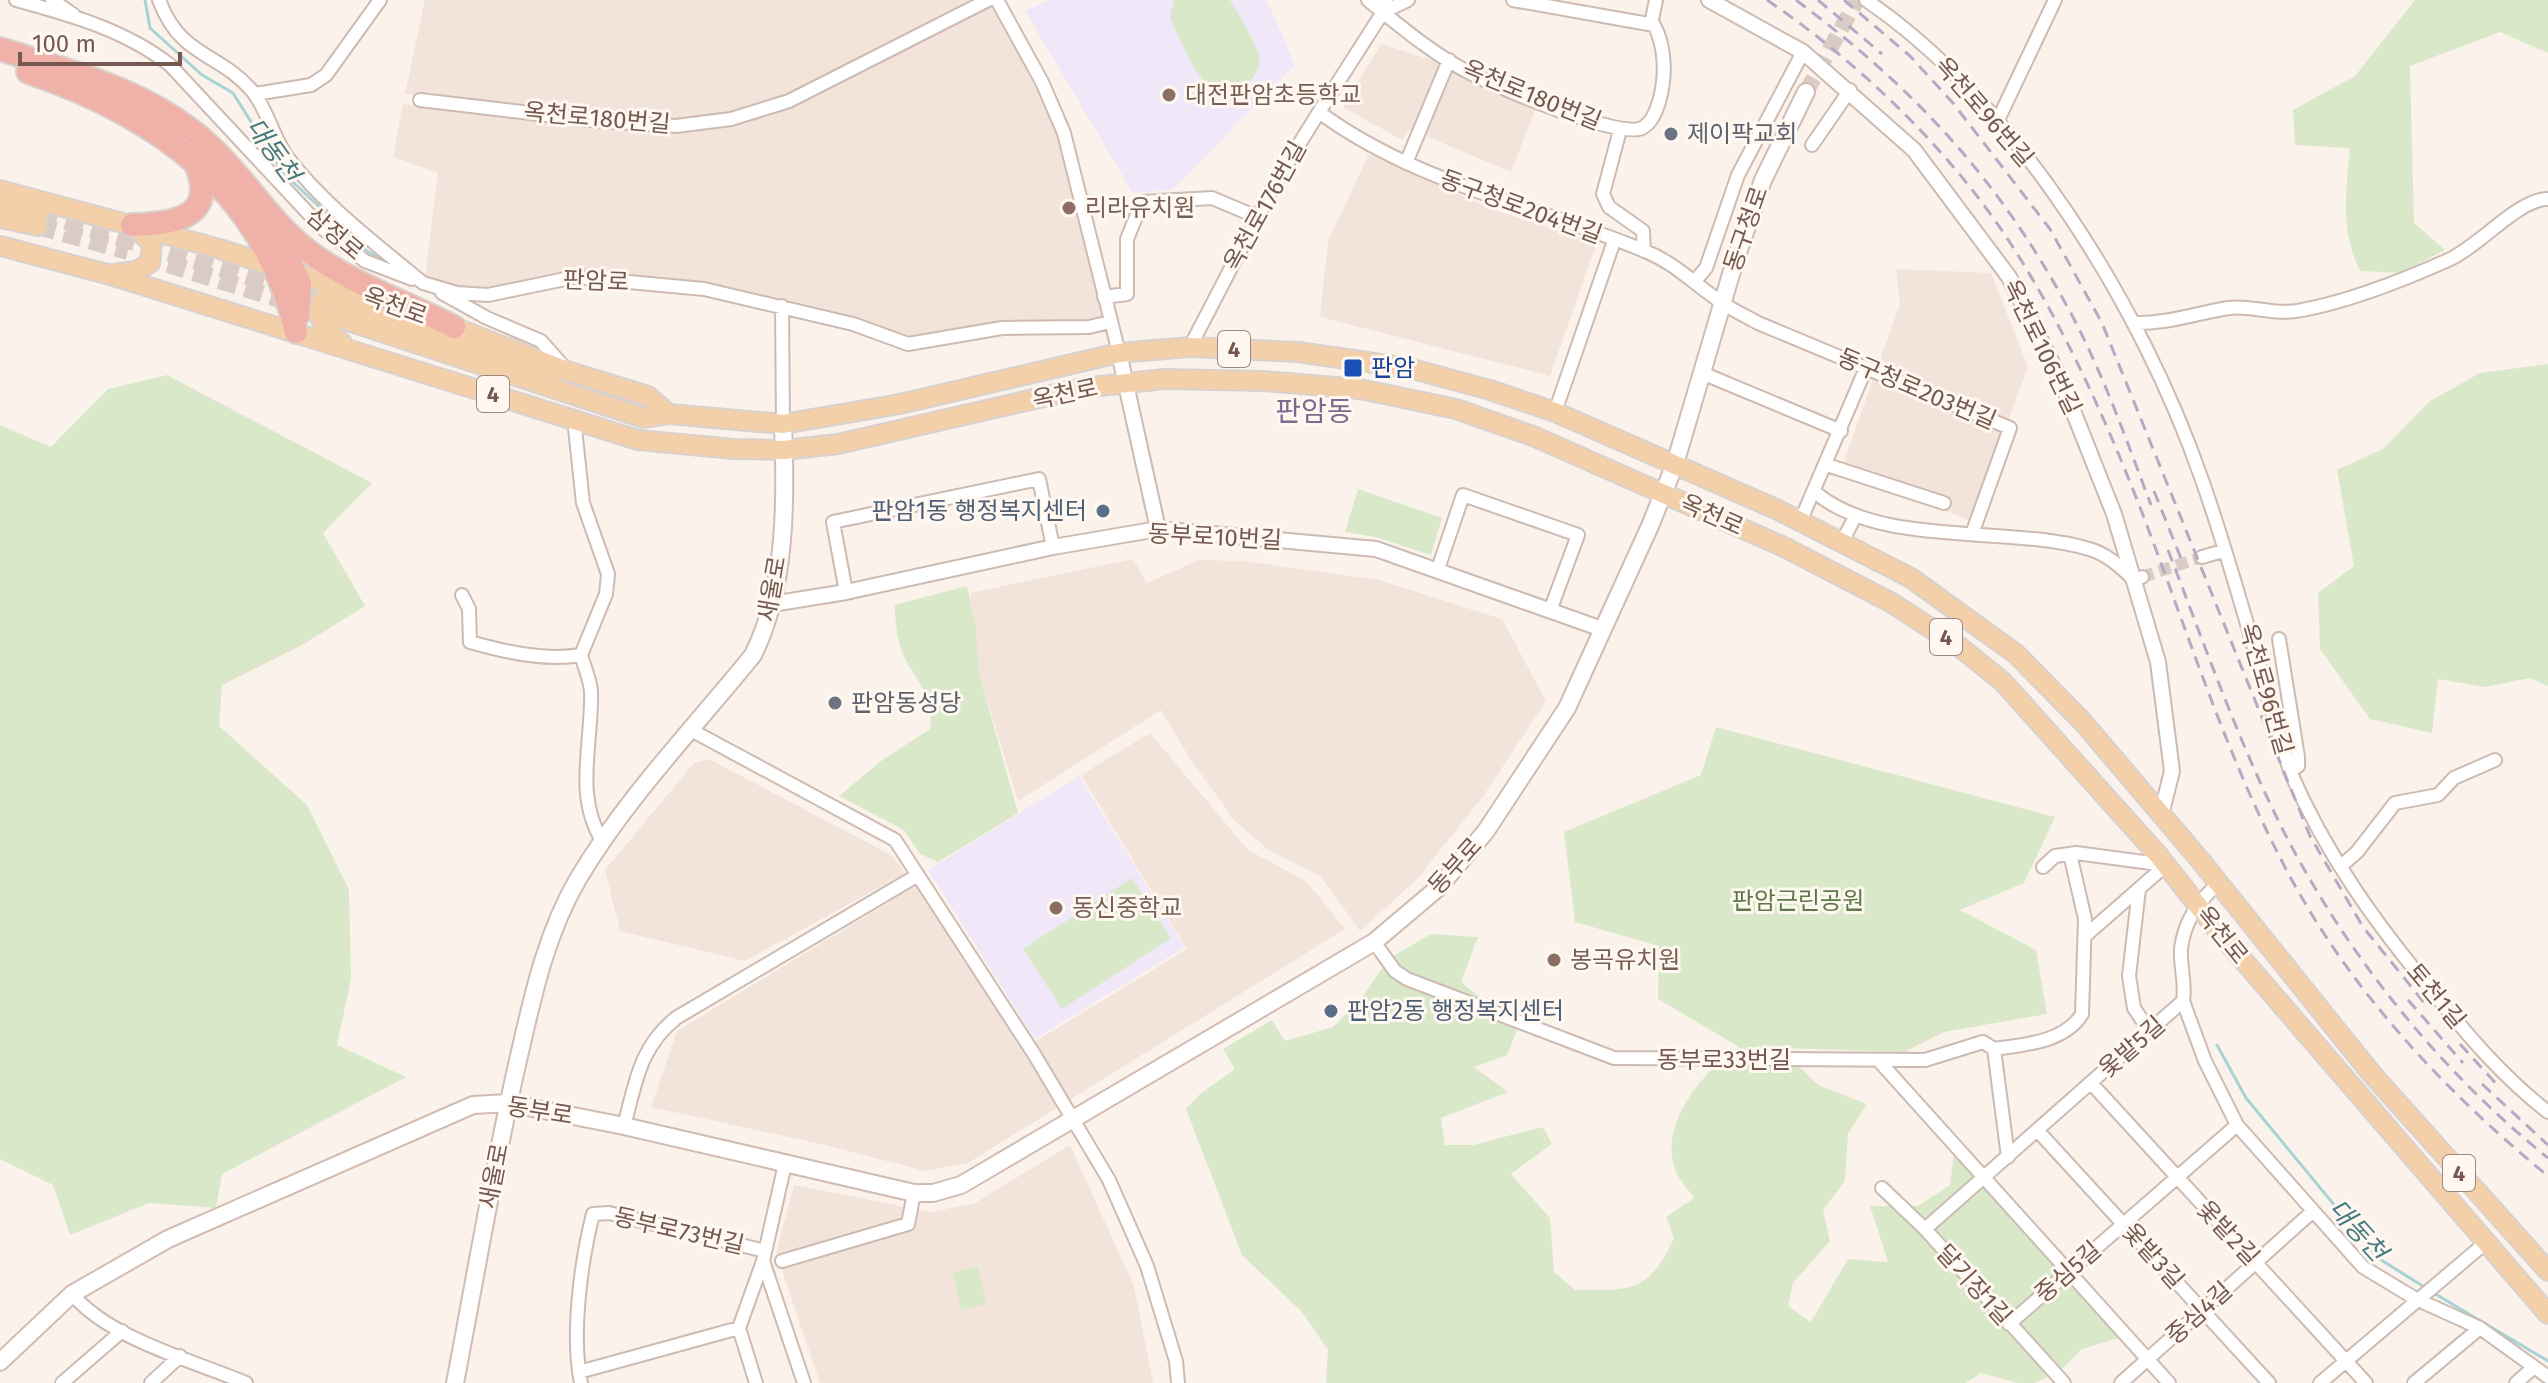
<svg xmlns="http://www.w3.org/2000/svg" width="2548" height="1383" font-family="'Fira Sans','Noto Sans KR',sans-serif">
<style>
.residential{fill:#f2e4da}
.education{fill:#f0e7f8}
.green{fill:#dae8ca}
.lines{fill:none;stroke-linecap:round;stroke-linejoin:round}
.stream{stroke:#a8d3d5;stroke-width:3}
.minor-tunnel{stroke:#daccc4;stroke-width:12;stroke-dasharray:12 6;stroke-linecap:butt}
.secondary-tunnel{stroke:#daccc4;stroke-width:16;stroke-dasharray:16 8;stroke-linecap:butt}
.primary-tunnel{stroke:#daccc4;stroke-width:18;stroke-dasharray:18 9;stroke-linecap:butt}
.minor-casing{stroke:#cdbbb1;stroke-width:16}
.tertiary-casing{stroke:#cdbbb1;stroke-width:18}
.secondary-casing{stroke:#d2bcb2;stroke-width:20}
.primary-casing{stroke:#d8d1ce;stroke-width:22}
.motorway-casing{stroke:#d8d1ce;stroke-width:26}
.minor{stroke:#fff;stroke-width:12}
.tertiary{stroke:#fff;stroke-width:14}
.secondary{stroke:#fff;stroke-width:16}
.primary{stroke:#f3d0aa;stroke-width:18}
.motorway{stroke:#f0b2a8;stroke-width:22}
.rail{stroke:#b5a9c5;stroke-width:3;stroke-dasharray:12 8;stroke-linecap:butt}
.education-dot{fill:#8d6e63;stroke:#fef8f1;stroke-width:3}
.worship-dot{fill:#6b7280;stroke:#fef8f1;stroke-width:3}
.transit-dot{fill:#1a4fb4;stroke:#fef8f1;stroke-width:3}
.service-dot{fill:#5c6f8a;stroke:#fef8f1;stroke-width:3}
.labels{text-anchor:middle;stroke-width:6;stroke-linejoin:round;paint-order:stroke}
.shield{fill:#fef8f1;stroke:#9e8980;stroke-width:2}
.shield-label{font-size:22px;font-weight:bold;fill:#755950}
.education-label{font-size:24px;fill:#785e54;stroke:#fef8f1;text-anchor:start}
.street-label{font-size:24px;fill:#755950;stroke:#fef8f1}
.worship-label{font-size:24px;fill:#5b616d;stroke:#fef8f1;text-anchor:start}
.transit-label{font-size:24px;fill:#164399;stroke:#fef8f1;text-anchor:start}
.service-label{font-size:24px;fill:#4e5e75;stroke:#fef8f1;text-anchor:end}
.park-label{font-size:24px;fill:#5d7948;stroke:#fef8f1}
.water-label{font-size:26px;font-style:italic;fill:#477b7f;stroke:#fef8f1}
.quarter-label{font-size:28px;fill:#7e6890;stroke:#fef8f1}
</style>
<rect width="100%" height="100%" fill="#fbf3eb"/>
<!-- residential -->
<path class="residential" d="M425 0H977L787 97 730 114 676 121 589 116 405 94Z
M994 3 1059 135 1104 318 1088 322H1002L908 338 855 319 705 284 575 271 488 289 458 288 425 278 438 173 393 157 403 104 589 126 676 131 732 124 858 71Z
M1381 44 1447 65 1537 105 1511 172 1409 129 1402 140 1343 107Z
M1369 154 1494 210 1597 242 1550 376 1320 317 1328 241Z
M1896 269 1991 273 2028 367 1971 521 1841 469 1900 304Z
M1133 559 1147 583 1199 560 1244 561 1379 580 1502 619 1546 701 1484 795 1417 879 1360 931 1320 876 1270 851 1236 822 1192 762 1161 710 1018 801 979 673 970 593Z
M1150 733 1248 850 1306 881 1345 929 968 1163 925 1171 825 1145 651 1107 677 1031 919 884 1023 1049 1187 949 1081 775Z
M709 759 893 856 905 873 745 961 620 931 605 870 694 763Z
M1070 1145 1134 1286 1153 1383H820L776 1253 794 1185 931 1212 975 1203Z"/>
<!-- education -->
<path class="education" d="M1049 0H1267L1295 65 1172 190 1133 193 1025 11Z
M1079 776 1185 947 1035 1039 928 870Z"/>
<!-- green -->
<path class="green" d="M1174 0H1230C1239 16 1251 33 1257 50 1269 80 1230 99 1207 83 1195 76 1177 32 1170 18Z
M2415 0H2548V53L2500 32 2410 66 2414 223 2445 250 2401 273 2360 271C2340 232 2346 191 2350 148L2295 145 2293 110 2355 76Z
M2548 364V686L2530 678 2485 687 2438 679 2432 733 2370 719 2320 649 2318 593 2354 566 2337 470 2383 449 2430 401 2480 373Z
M167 375 372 483 323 533 365 606 304 644 222 685 219 726 307 805 349 890 351 979 337 1045 406 1077 222 1174 216 1208 149 1203 70 1235 53 1185 0 1159V425L51 447 108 389Z
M1358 489 1442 518 1431 555 1375 537 1345 532Z
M967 586 976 627 979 673 1018 813 938 862 920 854 904 830 839 796 881 761 930 729C936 692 913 681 901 649 896 636 896 619 894 605Z
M1716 727 2055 817 2024 883 1960 910 2036 950 2047 1014 1944 1032 1904 1052 1780 1048 1818 1085 1867 1104 1848 1134 1845 1181 1823 1210 1830 1241 1793 1283 1788 1306 1811 1322 1848 1259 1888 1262 1870 1206H1918L1950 1185 1954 1154 2060 1261 2126 1336 2082 1349 2061 1370 2035 1383H2018L1981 1373 1966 1383H1326L1328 1350 1302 1312 1242 1255 1186 1109 1200 1094 1235 1069 1223 1049 1272 1020 1285 1041 1333 1027 1361 999 1388 959 1431 934 1478 937 1461 982 1518 1028 1507 1055 1474 1067 1508 1092 1441 1118 1445 1145H1473L1543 1127 1552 1144 1511 1174 1550 1218 1554 1272 1575 1290C1631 1290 1649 1293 1674 1238L1666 1217 1694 1198C1689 1190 1680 1181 1676 1172 1657 1125 1703 1071 1739 1047L1658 999 1659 946 1575 922 1564 832 1701 775Z
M1132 878 1171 938 1062 1009 1023 949Z
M978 1266 986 1304 961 1310 953 1272Z"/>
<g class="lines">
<!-- stream -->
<path class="stream" d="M145 0 150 28 202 75 233 93 283 173 367 251 392 265
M2217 1045 2246 1098 2378 1258 2426 1288
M2432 1292 2548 1361"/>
<!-- minor-tunnel -->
<path class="minor-tunnel" d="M2142 577 2202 557"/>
<!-- secondary-tunnel -->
<path class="secondary-tunnel" d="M1806 92 1857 0"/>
<!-- primary-tunnel -->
<path class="primary-tunnel" d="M40 213 336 303
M38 226 128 251
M168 264 296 304"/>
<!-- minor casing -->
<g class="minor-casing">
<path id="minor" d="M16 0C71 15 125 30 170 65L322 228 365 261 412 279
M52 0 74 15
M159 0C181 59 219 51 253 92 268 111 273 138 288 158 325 206 376 244 423 283L457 293 488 295 575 277 704 289 853 324 908 344 1002 328 1089 327 1110 322
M997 0 1042 82 1064 133 1119 353
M1368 0C1401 27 1435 56 1474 75 1500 88 1619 139 1642 128 1652 123 1656 111 1659 102 1666 78 1666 47 1654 25L1513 0
M1866 0C2017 103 2143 309 2202 480 2236 576 2260 675 2290 771 2325 853 2376 924 2433 992 2468 1036 2504 1078 2548 1112
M1651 24 1656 0
M255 94 311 85 326 75 380 0
M420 100 589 120 676 126 731 119 789 101 988 0
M1319 112C1416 184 1535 205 1645 251 1675 263 1694 284 1721 302 1732 310 1746 316 1758 323L2010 428 1972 534
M1997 122 2055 0
M1620 130 1603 194 1609 207 1643 231 1644 251
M1812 145 1850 90
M1406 163 1449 60
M1695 281 1706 268 1738 175 1803 52
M442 293 487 318 541 341 565 368
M1104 297 1127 294V239L1142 202 1212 198 1257 217
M782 306 783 424
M2133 323C2167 324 2196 313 2229 308 2251 305 2275 316 2302 310 2351 301 2401 281 2446 261 2478 248 2519 198 2548 199
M1190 347 1274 185 1319 112 1383 12 1408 0
M1702 373 1841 431
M1555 412 1614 241
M574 419 583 503 608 574 606 594 581 655
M1827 465 1944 503
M1816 493C1882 548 2009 525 2089 549 2107 554 2121 567 2134 580L2142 577
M1800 522 1866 368
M1842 542 1856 515
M2202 557 2223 551
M1438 569 1463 495 1578 535 1551 608
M846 592 833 522 1039 479 1053 547
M462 595 469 609 470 642C505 652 545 661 581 655
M2279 639 2298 757V766L2290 771
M581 655C584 666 590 679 591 691 593 741 573 796 603 842
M691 730 895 840 1034 1054 1109 1180 1147 1266 1176 1361 1178 1383
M2341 866 2357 852 2395 803 2438 795 2454 778 2495 760
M2043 867 2055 856 2076 853 2166 865
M2139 889 2129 976 2134 1008 2150 1032
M2085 936 2166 865
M1374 942 1395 971 1407 979 1614 1058 1925 1060 1983 1042 1994 1049 2008 1157
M2183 1001 2205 1061 2237 1125 2363 1267 2416 1299 2480 1328 2548 1377
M1994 1049C2024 1045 2065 1042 2082 1014L2085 919 2070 854
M1879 1061 2169 1383
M2091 1083 2366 1383
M624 1126C636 1082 639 1048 676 1018L918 875
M2037 1130 2269 1383
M1882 1188 1925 1229 2064 1383
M1925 1229 2183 1001C2186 983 2180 967 2181 949 2184 922 2199 900 2219 883
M763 1261 804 1383
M782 1261 908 1224 914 1193
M72 1294C110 1339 191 1360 246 1383
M2009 1324 2237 1125
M579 1372 739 1328
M62 1383 122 1331
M151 1383 180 1356
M581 1383C571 1335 581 1261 593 1214L609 1213 765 1251
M756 1383 739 1328 763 1261 785 1164
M2121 1383 2312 1212
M2320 1383 2484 1244
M2414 1383 2480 1328
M2516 1383 2534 1367"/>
</g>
<!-- tertiary casing -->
<g class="tertiary-casing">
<path id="tertiary" d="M1709 0 1803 52 1914 150 2009 277 2062 383 2114 514 2158 662 2172 771 2161 815
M1383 12 1385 0
M1119 353 1158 529
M772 604 846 592 1053 547 1158 529 1376 549 1602 629"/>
</g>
<!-- secondary casing -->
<g class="secondary-casing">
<path id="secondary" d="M0 1362 72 1294 168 1239 473 1105 508 1103 624 1126 914 1193H933L961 1185 1374 942 1438 888 1486 831 1567 708 1650 526 1675 464 1734 264 1763 180 1806 92
M455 1383C476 1274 494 1164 519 1056 533 995 546 934 578 879 626 798 694 728 753 655 787 587 786 498 783 424"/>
</g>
<!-- primary casing -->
<g class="primary-casing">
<path id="primary" d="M0 190 220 249 370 297
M0 204 40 213
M0 218 38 226
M0 246 107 274 638 440 734 449 784 450 838 444 1082 388 1164 379 1264 381 1360 389 1456 409 1533 436 1784 547 1892 603 1961 648 2003 682 2158 855 2218 931 2548 1314
M114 274 136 271 150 263 152 244 135 227
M339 304 552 375
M333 316 644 418 669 414
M443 323 567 371 648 396 669 414 783 424 900 404 1119 353 1190 347 1298 352 1409 368 1490 390 1555 412 1778 510 1911 578 2016 654 2082 721 2200 860 2371 1073 2548 1271
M342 343 326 330 318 313 322 300 342 287"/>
</g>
<!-- motorway casing -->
<g class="motorway-casing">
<path id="motorway" d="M0 49C75 73 154 92 213 149 247 181 270 222 308 251 351 284 406 302 454 327
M28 72C158 116 264 192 296 332
M132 225C176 224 220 217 194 160
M275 231 300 284 298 315"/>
</g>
<!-- minor -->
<use href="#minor" class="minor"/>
<!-- tertiary -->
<use href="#tertiary" class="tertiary"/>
<!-- secondary -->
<use href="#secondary" class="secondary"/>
<!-- primary -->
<use href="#primary" class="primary"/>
<!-- motorway -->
<use href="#motorway" class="motorway"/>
<!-- rail -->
<path class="rail" d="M1767 0C1857 61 1947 147 2007 238 2064 325 2109 426 2146 523 2190 639 2228 760 2287 871 2350 990 2443 1090 2548 1176
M1796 0C1914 88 1998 178 2068 308 2102 370 2126 439 2151 505
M1818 0 1882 54
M1844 0 1910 56 1953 103 2050 229 2102 323 2310 836 2363 927 2426 1005
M2154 491 2182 561
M2168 550C2205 646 2239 744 2286 836 2350 959 2440 1071 2548 1158
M2408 1000 2463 1063
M2460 1044 2500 1088
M2482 1084 2548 1145"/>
</g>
<!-- markers -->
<g class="education-dot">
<circle cx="1169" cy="95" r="8"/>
<circle cx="1069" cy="208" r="8"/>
<circle cx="1056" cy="908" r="8"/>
<circle cx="1554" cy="960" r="8"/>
</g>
<g class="worship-dot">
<circle cx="1671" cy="134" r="8"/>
<circle cx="835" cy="703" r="8"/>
</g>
<rect class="transit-dot" x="1343" y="358" width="20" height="20" rx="4"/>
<g class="service-dot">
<circle cx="1103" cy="511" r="8"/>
<circle cx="1331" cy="1011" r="8"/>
</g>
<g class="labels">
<!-- shield labels -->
<g class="shield">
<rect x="1218" y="331" width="32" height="36" rx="6"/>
<rect x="477" y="376" width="32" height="36" rx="6"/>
<rect x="1930" y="619" width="32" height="36" rx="6"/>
<rect x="2443" y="1155" width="32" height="36" rx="6"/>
</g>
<g class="shield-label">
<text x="1234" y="357">4</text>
<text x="493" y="402">4</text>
<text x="1946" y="645">4</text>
<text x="2459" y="1181">4</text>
</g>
<!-- education labels -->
<g class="education-label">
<text x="1185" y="103">대전판암초등학교</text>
<text x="1085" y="216">리라유치원</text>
<text x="1072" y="916">동신중학교</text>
<text x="1570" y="968">봉곡유치원</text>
</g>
<!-- street labels -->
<g class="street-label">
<text transform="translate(1532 95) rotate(22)" y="8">옥천로180번길</text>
<text transform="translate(1984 112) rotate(49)" y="8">옥천로96번길</text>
<text transform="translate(597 118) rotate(5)" y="8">옥천로180번길</text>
<text transform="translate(1265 206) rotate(-61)" y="8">옥천로176번길</text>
<text transform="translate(1521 207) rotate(20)" y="8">동구청로204번길</text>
<text transform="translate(1746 229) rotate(-71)" y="8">동구청로</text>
<text transform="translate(335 234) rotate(40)" y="8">삼정로</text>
<text transform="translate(596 281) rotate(2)" y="8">판암로</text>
<text transform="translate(395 306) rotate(20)" y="8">옥천로</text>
<text transform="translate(2042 347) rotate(64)" y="8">옥천로106번길</text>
<text transform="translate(1917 389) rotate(23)" y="8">동구청로203번길</text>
<text transform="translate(1065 394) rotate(-12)" y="8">옥천로</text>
<text transform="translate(1712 515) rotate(24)" y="8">옥천로</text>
<text transform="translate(1215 537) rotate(3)" y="8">동부로10번길</text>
<text transform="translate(772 589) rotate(-80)" y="8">새울로</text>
<text transform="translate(2266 689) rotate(74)" y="8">옥천로96번길</text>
<text transform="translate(1455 866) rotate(-48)" y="8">동부로</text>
<text transform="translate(2222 935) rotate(51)" y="8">옥천로</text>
<text transform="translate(2436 996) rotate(50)" y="8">토천1길</text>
<text transform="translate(2132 1047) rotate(-41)" y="8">옻밭5길</text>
<text x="1724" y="1068">동부로33번길</text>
<text transform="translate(540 1111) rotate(9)" y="8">동부로</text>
<text transform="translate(494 1176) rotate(-79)" y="8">새울로</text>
<text transform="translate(679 1231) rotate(13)" y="8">동부로73번길</text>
<text transform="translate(2228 1233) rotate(47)" y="8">옻밭2길</text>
<text transform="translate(2153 1256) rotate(48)" y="8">옻밭3길</text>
<text transform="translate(2068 1272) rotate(-41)" y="8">중심5길</text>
<text transform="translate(1974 1285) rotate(48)" y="8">달기장1길</text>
<text transform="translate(2199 1313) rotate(-42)" y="8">중심4길</text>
</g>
<!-- worship labels -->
<g class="worship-label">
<text x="1687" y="142">제이팍교회</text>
<text x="851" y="711">판암동성당</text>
</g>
<!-- transit labels -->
<g class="transit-label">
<text x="1371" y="376">판암</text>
</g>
<!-- service labels -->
<g class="service-label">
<text x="1087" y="519">판암1동 행정복지센터</text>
<text x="1347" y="1019" text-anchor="start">판암2동 행정복지센터</text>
</g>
<!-- park labels -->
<g class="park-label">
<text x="1798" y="909">판암근린공원</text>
</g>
<!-- water labels -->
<g class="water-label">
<text transform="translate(273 150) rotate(54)" y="9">대동천</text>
<text transform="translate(2358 1230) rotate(48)" y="9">대동천</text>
</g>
<!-- quarter labels -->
<g class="quarter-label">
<text x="1314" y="421">판암동</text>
</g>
</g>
<!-- scale -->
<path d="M20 52v12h160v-12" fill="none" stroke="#755950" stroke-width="4"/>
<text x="32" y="52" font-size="24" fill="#755950" stroke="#fef8f1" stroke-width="6" paint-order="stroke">100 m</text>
</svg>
